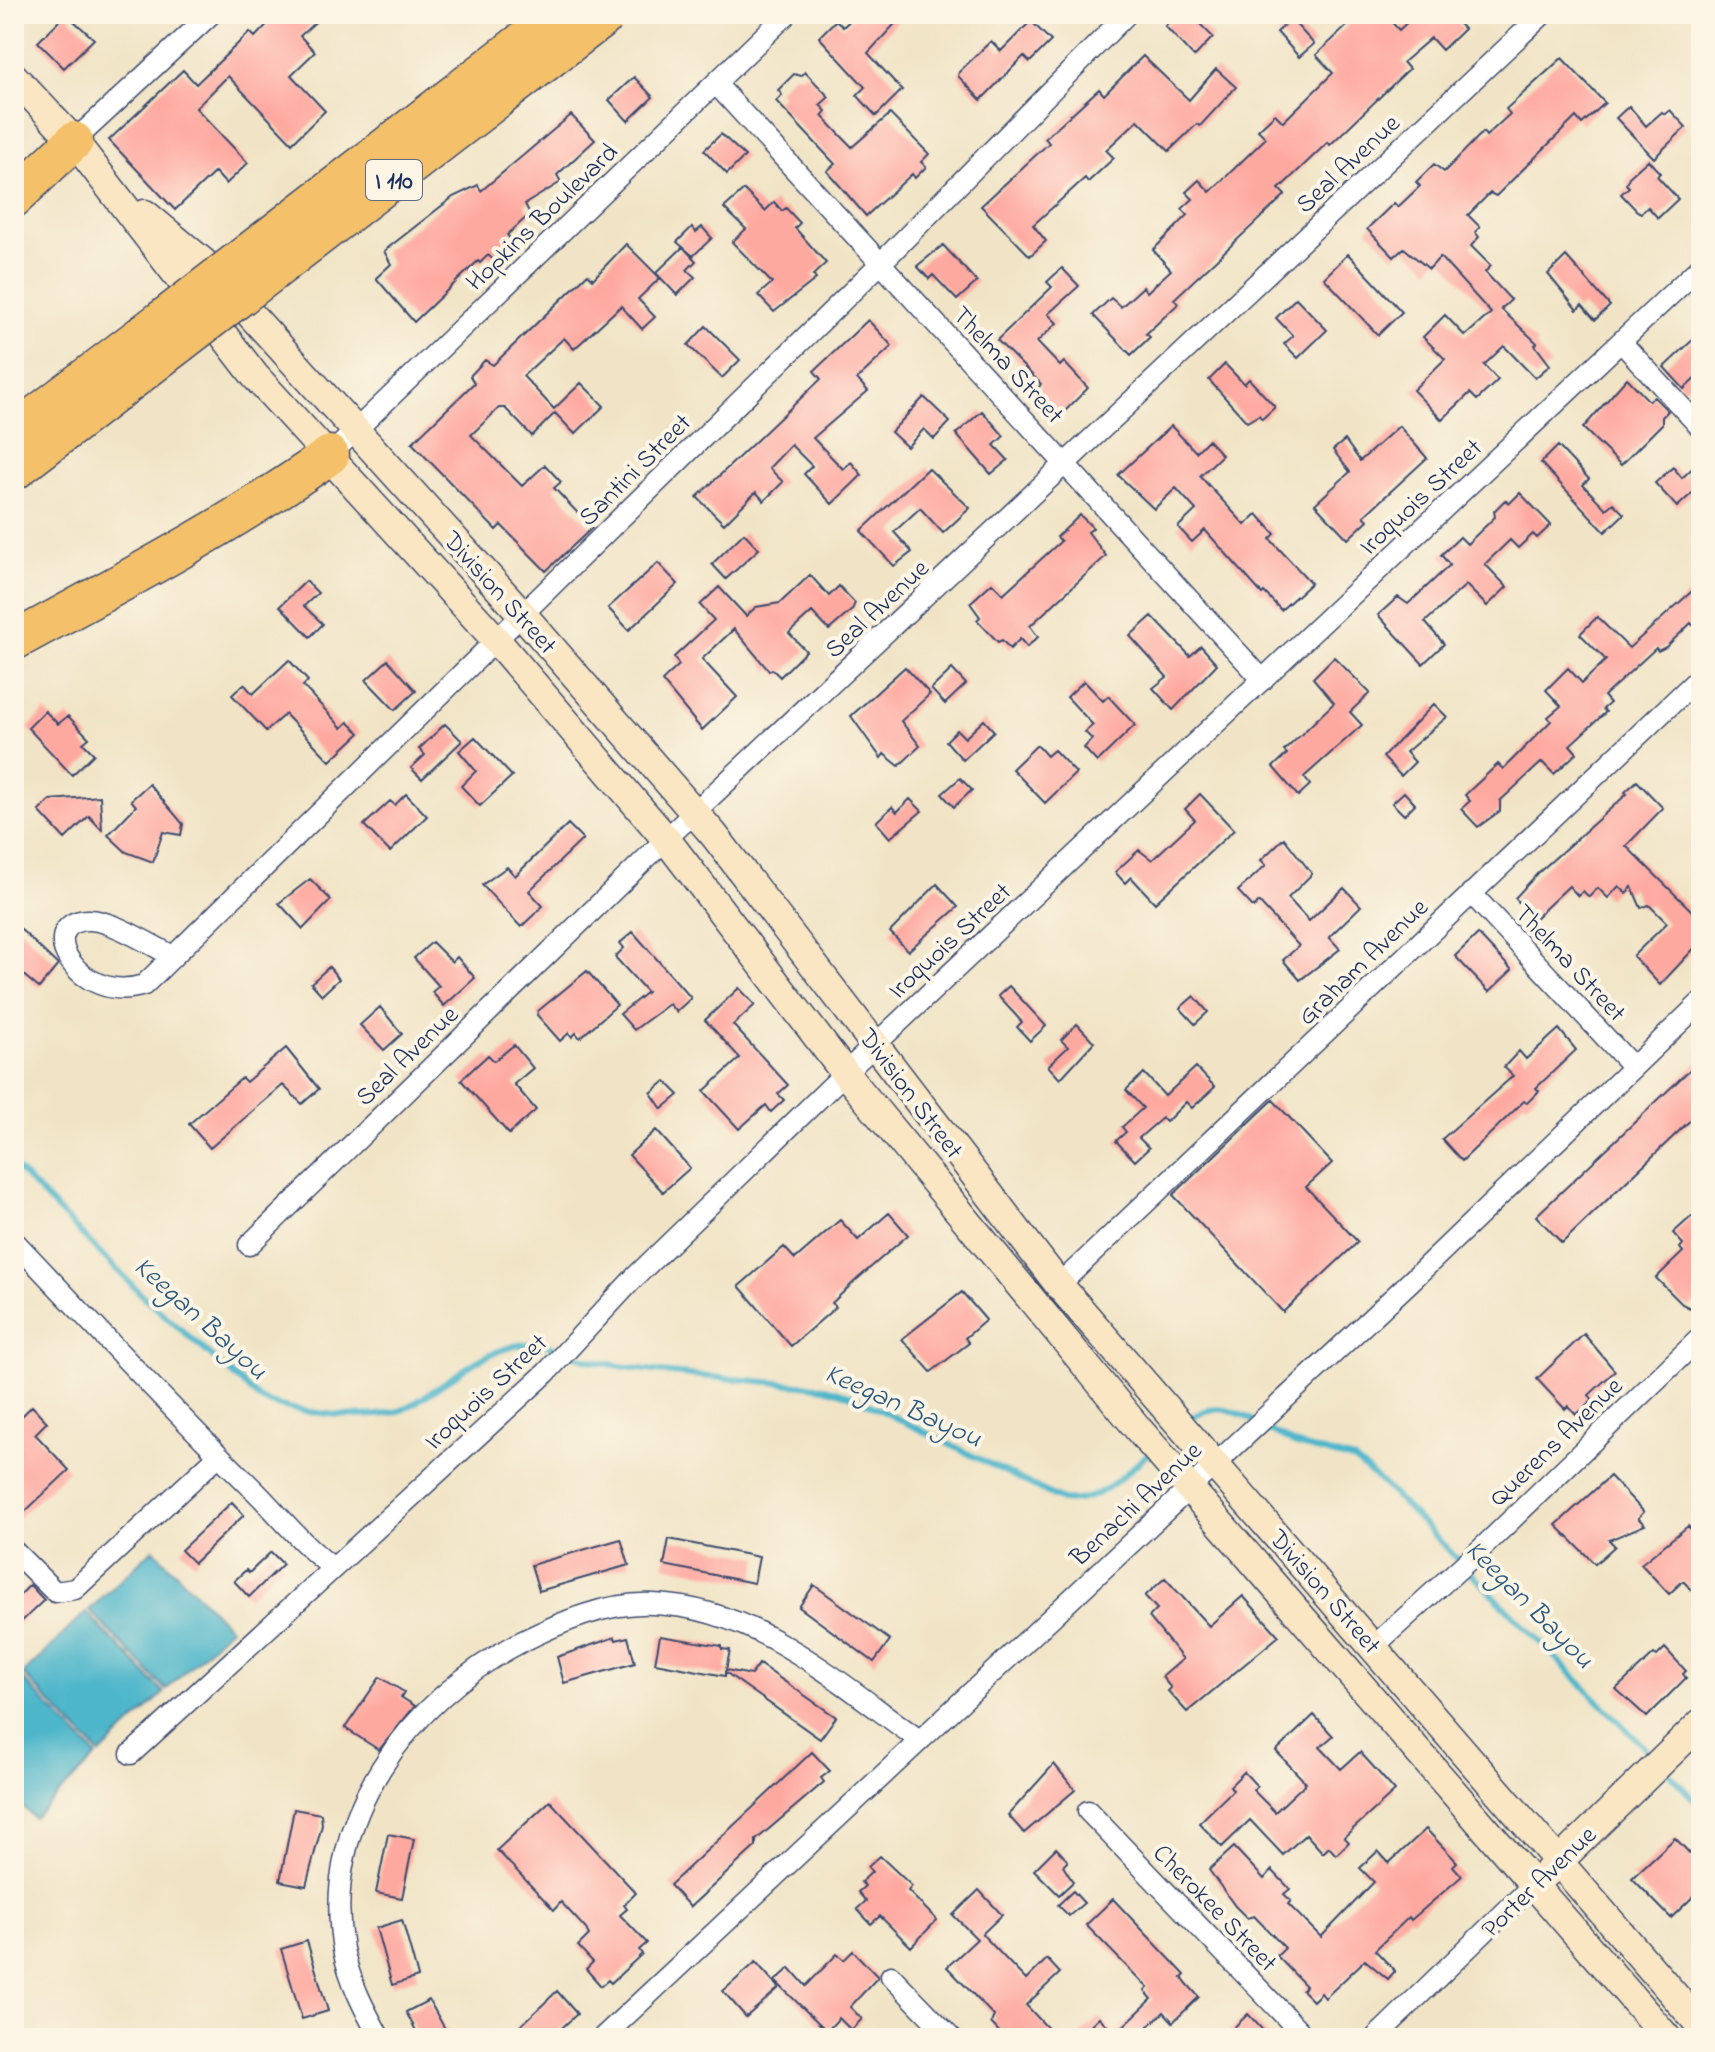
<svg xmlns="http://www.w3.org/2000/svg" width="1715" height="2052" font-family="'Indie Flower',sans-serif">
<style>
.water{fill:#4db6cb;stroke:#347294;stroke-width:2}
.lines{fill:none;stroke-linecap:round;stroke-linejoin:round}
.stream{stroke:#4db6cb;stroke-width:6}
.building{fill:#fea9a0}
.street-casing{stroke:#3b4a6e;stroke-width:23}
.secondary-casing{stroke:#3b4a6e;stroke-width:31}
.highway-casing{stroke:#3b4a6e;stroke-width:41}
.street{stroke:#fff;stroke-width:20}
.secondary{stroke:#fbe6c3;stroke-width:28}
.highway{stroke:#f4c16a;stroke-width:38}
.highway-bridge-casing{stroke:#3b4a6e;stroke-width:41;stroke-linecap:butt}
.highway-bridge{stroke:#f4c16a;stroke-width:38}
.labels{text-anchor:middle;stroke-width:8;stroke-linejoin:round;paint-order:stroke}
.shield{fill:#fcf5e5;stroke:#5e6a86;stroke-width:2}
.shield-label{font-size:24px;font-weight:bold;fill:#1b2f5e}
.street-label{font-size:26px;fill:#1b2f5e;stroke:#fcf5e5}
.water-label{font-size:28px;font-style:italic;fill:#2a587f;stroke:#fcf5e5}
</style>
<rect width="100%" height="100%" fill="#fcf5e5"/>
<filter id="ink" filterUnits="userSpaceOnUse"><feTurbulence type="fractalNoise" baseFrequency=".0125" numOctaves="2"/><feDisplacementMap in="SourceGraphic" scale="16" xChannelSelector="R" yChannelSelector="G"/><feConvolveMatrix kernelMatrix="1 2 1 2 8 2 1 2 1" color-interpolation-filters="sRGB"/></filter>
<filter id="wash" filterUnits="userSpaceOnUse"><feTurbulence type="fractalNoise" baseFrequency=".006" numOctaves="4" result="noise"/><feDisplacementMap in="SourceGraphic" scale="32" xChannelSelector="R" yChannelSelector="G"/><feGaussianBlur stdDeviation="1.8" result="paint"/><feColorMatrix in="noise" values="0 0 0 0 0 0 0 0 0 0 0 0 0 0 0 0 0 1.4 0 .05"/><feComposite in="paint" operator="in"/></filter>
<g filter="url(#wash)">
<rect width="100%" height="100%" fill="#f1e4c6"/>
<!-- water -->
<path class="water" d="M153 1549 230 1628 166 1690 89 1610Z
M86 1612 164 1693 100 1754 23 1674Z
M20 1676 97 1756 34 1818 14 1798V1682Z"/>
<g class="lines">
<!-- stream -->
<path class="stream" d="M14 1166 144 1297 260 1399C288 1413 380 1424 408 1407 448 1384 477 1351 525 1344 548 1340 567 1355 589 1360 666 1377 747 1378 825 1388L852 1396 1062 1500C1098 1505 1122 1476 1148 1454
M1187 1421C1209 1403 1231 1408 1254 1421
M1263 1427 1297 1445 1354 1460 1381 1482 1655 1758
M1665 1769 1701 1807"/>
</g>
<g id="blocks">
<!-- building -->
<path class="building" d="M66 14 94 39 64 68 38 42Z
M277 14H324L300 36 315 52 291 75 325 111 292 143 228 76 196 108 248 163 226 184 215 172 175 210 109 140 183 70 196 84 250 32 255 37Z
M857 14H904L868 53 902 90 876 116 857 95 865 87 819 37 836 20 843 27Z
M1177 14H1190L1213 37 1194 57 1165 26Z
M1337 14H1384L1399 30 1416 14H1450L1464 29 1442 50 1431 38 1403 62 1409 69 1330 145 1328 142 1279 189 1285 195 1174 299 1178 304 1146 334 1150 337 1131 355 1093 315 1111 298 1121 307 1143 287 1147 292 1171 270 1153 250 1188 215 1182 209 1193 199 1186 192 1199 180 1210 192 1266 138 1258 130 1275 114 1283 122 1333 73 1316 55 1348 25Z
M1291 19 1314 44 1299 57 1277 32Z
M1031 21 1051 41 1030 62 1024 56 981 100 958 76 959 72 991 41 1001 51Z
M1143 56 1189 100 1216 69 1236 87 1200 126 1197 124 1169 151 1138 120 1106 150 1114 158 1088 182 1085 178 1033 225 1046 241 1030 256 981 206 1049 143 1045 138 1099 89 1104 95Z
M1562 58 1605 103 1582 124 1576 117 1496 196 1490 193 1468 215 1480 227 1475 232 1479 237 1471 246 1491 266 1485 272 1511 300 1501 309 1537 343 1535 345 1550 365 1535 378 1504 346 1484 365 1498 380 1477 400 1470 393 1442 420 1413 390 1445 359 1423 337 1445 315 1465 336 1491 313 1440 257 1429 269 1404 248 1394 257 1367 229 1394 203 1398 207 1420 186 1416 182 1434 164 1444 172 1483 132 1486 136 1510 114 1506 109Z
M805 72 829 97 820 105 826 111 822 116 852 147 890 114 929 154 921 162 926 167 915 178 912 174 866 216 827 171 835 164 776 101 782 95 778 90 794 74 801 76Z
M634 77 653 97 628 121 609 100Z
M1629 106 1646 126 1662 112 1665 114 1670 110 1686 127 1654 158 1616 118Z
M571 115 595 140 557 175 561 182 525 204 530 214 507 235 515 244 496 262 488 255 480 263 478 261 414 322 376 278 391 264 384 251 453 197 478 185 481 191Z
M721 134 745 156 727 174 704 150Z
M1648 160 1660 173 1657 176 1678 199 1658 218 1648 207 1641 213 1637 211 1621 194 1629 187 1626 184 1629 177Z
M744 190 765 211 774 202 782 211 786 208 800 223 795 228 826 263 813 275 816 279 774 312 758 295 772 283 732 242 746 229 724 208Z
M692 227 696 232 702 227 712 238 693 256 677 242Z
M626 244 660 278 638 299 655 317 642 329 621 306 574 349 564 338 523 376 554 409 581 383 604 406 575 434 555 413 532 436 505 408H499L471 435 522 486 545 465 561 482 554 488 592 528 546 571 501 525 496 530 412 443 474 383 470 376 485 360 493 365 588 274 593 279Z
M943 245 977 282 957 300 933 275 929 279 917 266Z
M683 247 696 261 687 270 695 277 677 295 656 273Z
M1348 254 1402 312 1378 335 1324 278Z
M1566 256 1610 306 1595 320 1582 305 1577 310 1548 274Z
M1062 268 1079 286 1048 314 1057 323 1037 342 1060 366 1064 362 1088 388 1060 416 1037 390 1041 384 997 340 1052 287 1047 282Z
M1296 298 1327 330 1298 358 1284 344 1293 336 1276 318Z
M868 320 892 346 857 379 868 391 813 438 843 469 851 462 862 475 832 504 804 474 812 466 791 445 769 468 783 482 764 501 756 492 724 524 697 497 821 379 814 371Z
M706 326 740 360 722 378 688 345Z
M1701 332V373L1684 389 1664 367Z
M1225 364 1244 384 1249 379 1275 407 1262 419 1259 415 1247 422 1209 380Z
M1627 378 1649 401 1654 397 1668 411 1662 417V424L1621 465 1583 428Z
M924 397 950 422 934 439 924 429 907 447 891 432Z
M982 411 1004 436 994 445 1008 460 991 474 956 434Z
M1171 426 1196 452 1208 440 1222 455 1200 476 1245 525 1257 514 1275 534 1270 539 1311 583 1281 610 1264 592 1262 594 1205 530 1192 542 1178 527 1196 510 1176 488 1154 509 1118 475Z
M1399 426 1427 458 1364 516 1368 520 1348 539 1315 504 1350 472 1333 450 1345 440 1360 461Z
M1558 446 1589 479 1583 485 1606 509 1613 503 1624 514 1605 532 1541 463Z
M1701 460V485L1677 507 1655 483 1673 467 1682 478Z
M928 468 970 508 943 533 920 508 894 532 912 552 894 566 861 531Z
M1520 493 1551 525 1537 538 1533 534 1518 548 1510 540 1485 564 1507 587 1487 606 1466 585 1425 622 1444 644 1423 664 1378 615 1398 597 1408 604 1450 565 1441 555 1460 537 1467 544 1495 517 1494 511 1505 500 1510 503Z
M1080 515 1093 528 1088 532 1106 556 1030 626 1038 637 1027 647 1020 639 1010 649 1002 640 998 642 977 620 980 617 970 603 992 583 1003 594 1061 541 1057 537Z
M744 533 759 549 726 579 712 564Z
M658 563 678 584 629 630 608 608Z
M810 575 829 596 839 586 855 603 852 610 829 630 812 612 789 633 806 651 780 677 772 669 769 671 734 629 702 659 737 697 702 730 662 681 679 665 674 657 714 620 700 605 719 587 746 616 756 607 780 603Z
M306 581 318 593 304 606 323 624 310 637 280 606Z
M1701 583V634L1691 623 1666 647 1658 651 1656 648 1604 696 1610 703 1603 709 1606 712 1570 745 1577 753 1554 774 1542 762 1500 801V811L1478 827 1461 809 1470 801 1465 795 1498 764 1503 769 1551 721 1548 717 1561 706 1546 690 1568 668 1582 683 1606 660 1580 634 1597 617 1629 648Z
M1152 616 1190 656 1201 646 1217 664 1173 710 1153 688 1167 677 1130 636Z
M1334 657 1370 693 1350 712 1362 725 1304 777 1310 785 1298 796 1273 767 1287 754 1284 751 1334 703 1313 678Z
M289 660 308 681 303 686 342 728 348 722 360 733 330 761 285 714 266 731 232 695 244 684 253 694Z
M388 660 416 691 395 710 366 680Z
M905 667 930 694 901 721 920 746 899 766 884 754 881 758 851 716Z
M952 669 966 684 945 704 931 689Z
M1084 681 1103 701 1108 696 1135 725 1097 762 1084 748 1092 739 1085 732 1093 725 1067 697Z
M1434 704 1447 717 1406 752 1415 762 1401 776 1383 757Z
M45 711 58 724 68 716 89 738 83 743 94 754 72 775 28 728Z
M984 720 994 731 963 760 946 741 957 730 965 738Z
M445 724 462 741 422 779 411 768 425 755 419 749Z
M475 737 512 776 480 806 461 786 476 771 459 751Z
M1037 745 1047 756 1054 750 1076 773 1045 803 1012 769Z
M960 778 972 790 954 807 942 794Z
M1637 781 1663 808 1626 846 1701 920V941L1660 985 1633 956 1667 923 1649 905 1641 908 1632 887 1626 893 1619 886 1608 898 1598 888 1589 897 1583 891 1578 896 1569 886 1534 919 1515 898 1538 873 1627 794 1625 792Z
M149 784 183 824 181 835 163 832 153 862 126 852 108 835 136 806 131 800Z
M1404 792 1415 804 1404 815 1392 803Z
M406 794 427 816 390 852 364 825 390 801 395 805Z
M1200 794 1234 830 1155 903 1131 877 1125 883 1115 872 1139 850 1152 860 1195 820 1185 809Z
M100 796 102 830 89 816 65 839 39 811 50 800Z
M910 799 922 811 890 838 876 822 892 807 897 812Z
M568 824 583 839 529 891 543 906 521 927 482 885 507 867 515 876Z
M1284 838 1312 874 1288 898 1309 921 1344 888 1361 906 1329 937 1340 949 1300 980 1283 960 1299 946 1259 902 1254 908 1238 891 1266 865 1261 860Z
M310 879 331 900 303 929 279 903Z
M937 884 958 907 908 951 890 932Z
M14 923 58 965 39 988 14 967Z
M633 932 691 998 676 1012 669 1004 634 1030 620 1014 647 992 615 957 624 948 620 943Z
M1478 934 1512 970 1489 992 1455 956Z
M432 942 452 962 457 957 475 978 444 1006 432 992 439 986 414 958Z
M329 967 339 979 322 995 311 983Z
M587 971 617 1005 580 1038 576 1033 572 1037 569 1033 560 1041 537 1015 538 1011Z
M1009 986 1046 1026 1030 1041 1017 1027 1022 1022 998 996Z
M739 988 755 1005 733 1025 788 1085 778 1094 784 1100 771 1112 766 1105 739 1129 704 1091 740 1058 705 1020Z
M1194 996 1208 1012 1195 1024 1180 1008Z
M380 1007 402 1034 384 1050 360 1025Z
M1077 1024 1094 1042 1060 1079 1048 1066 1068 1047 1061 1040Z
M1559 1029 1576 1050 1536 1088 1539 1091 1527 1103 1524 1101 1462 1161 1442 1139 1513 1076 1504 1067 1519 1051 1526 1059Z
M514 1045 533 1068 514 1084 536 1110 509 1134 461 1080 488 1055 494 1061Z
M286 1048 319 1089 302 1104 283 1085 210 1148 189 1124 242 1078 246 1082Z
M1701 1059V1110L1562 1243 1536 1216Z
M1196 1067 1215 1087 1192 1108 1186 1102 1166 1122 1162 1118 1139 1138 1149 1148 1135 1161 1116 1141 1126 1132 1122 1127 1143 1108 1126 1090 1144 1073 1165 1096Z
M665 1081 679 1095 662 1109 651 1093Z
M1273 1100 1332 1163 1306 1187 1358 1242 1283 1312 1173 1195Z
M656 1130 690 1168 663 1192 629 1155Z
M889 1213 908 1235 855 1281 832 1303 836 1307 791 1346 739 1286 784 1247 795 1259 840 1220 858 1240Z
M1692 1216 1701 1225V1298L1690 1308 1682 1304 1656 1278 1683 1252 1680 1248 1683 1244 1673 1233Z
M962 1292 986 1320 965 1338 969 1343 931 1372 902 1339Z
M1584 1334 1615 1371 1589 1395 1593 1400 1576 1415 1568 1406 1565 1409 1537 1379Z
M32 1406 47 1422 35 1434 69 1470 14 1522V1424Z
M1610 1476 1644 1512 1638 1518 1645 1525 1609 1540 1615 1546 1595 1564 1556 1525Z
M232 1502 244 1515 194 1563 181 1550Z
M1688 1526 1701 1540V1600L1683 1581 1669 1594 1641 1564Z
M621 1539 629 1565 539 1591 531 1565Z
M669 1539 759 1557 754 1583 664 1565Z
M271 1552 283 1564 249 1597 234 1581 246 1570 249 1573Z
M1165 1578 1209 1626 1243 1596 1279 1636 1187 1712 1168 1691 1171 1688 1162 1677 1183 1659 1149 1617 1157 1609 1145 1596Z
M30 1585 44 1600 14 1629V1601Z
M814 1585 890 1640 874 1662 799 1607Z
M660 1636 722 1646V1649L730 1650 726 1670 751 1675 759 1664 836 1717 820 1739 725 1672V1676L655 1663Z
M615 1637 616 1640 628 1637 635 1663 564 1683 557 1657Z
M1665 1648 1686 1671 1683 1674 1686 1678 1647 1717 1616 1689 1654 1654 1657 1656Z
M380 1677 404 1692 401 1697 415 1706 379 1750 345 1728Z
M1314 1715 1333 1736 1320 1747 1341 1769 1360 1752 1395 1791 1344 1837 1349 1842 1336 1855 1329 1847 1323 1853 1306 1834 1283 1855 1250 1820 1222 1847 1199 1823 1233 1790 1230 1786 1244 1772 1257 1786 1253 1790 1275 1812 1306 1783 1276 1751Z
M812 1752 830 1771 821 1778 824 1782 756 1840V1846L690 1907 670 1885Z
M1054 1764 1075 1790 1024 1833 1008 1815Z
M550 1801 636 1893 624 1905 627 1909 620 1915 647 1943 639 1950 642 1954 611 1983 608 1980 601 1986 586 1969 593 1962 578 1946 589 1935 586 1929 561 1902 554 1910 497 1850Z
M294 1809 321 1814 322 1825 306 1886 280 1881Z
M1426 1829 1457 1862 1453 1866 1462 1876 1411 1920 1409 1917 1375 1950 1395 1971 1388 1979 1365 1960 1325 1998 1321 1993 1313 2001 1302 1990 1306 1986 1277 1956 1285 1948 1254 1916 1247 1918 1235 1906 1209 1870 1234 1847 1264 1879 1272 1870 1290 1889 1284 1894 1291 1901 1288 1904 1321 1937 1374 1882 1360 1868 1378 1851 1389 1863Z
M388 1834 414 1839 402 1898 376 1893Z
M1675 1838 1701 1865V1889L1671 1918 1632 1878Z
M1056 1848 1068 1861 1063 1866 1073 1882 1059 1895 1034 1870Z
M880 1856 912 1886 908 1891 937 1920 911 1947 880 1916 871 1924 857 1909 866 1901 858 1892 865 1886 861 1882 872 1872 868 1867Z
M979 1890 1002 1915 982 1934 1026 1980 1047 1959 1060 1973 1026 2005 1057 2038H1005L991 2023 994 2016 947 1967 977 1939 953 1915Z
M1073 1891 1084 1903 1069 1916 1058 1905Z
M1113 1899 1185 1975 1182 1978 1199 1997 1173 2022 1164 2012 1136 2038H1077L1099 2017 1115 2034 1152 1999 1145 1991 1148 1988 1086 1925Z
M402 1920 418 1977 392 1985 376 1928Z
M307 1941 328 2011 302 2019 281 1949Z
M853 1951 878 1977 850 2007 862 2019 851 2030 839 2018 827 2031 775 1981 790 1968 806 1986 837 1954 844 1960Z
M756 1962 779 1988 746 2017 723 1991Z
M557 1991 577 2014 551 2038H508Z
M429 2000 450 2038H420L406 2012Z
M1248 2014 1270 2038H1223Z"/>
</g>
</g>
<g filter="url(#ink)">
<use href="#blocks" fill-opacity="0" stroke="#3b4a6e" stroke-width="2"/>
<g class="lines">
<!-- street casing -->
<g class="street-casing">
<path id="street" d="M716 84 1263 680
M74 141 211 14
M1621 342 1701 428
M330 455 787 14
M1471 893 1633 1067
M173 956C152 946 109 918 87 920 33 923 78 1006 144 985L881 263 1127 14
M14 1241C92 1323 168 1406 249 1485 277 1512 301 1544 332 1567
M249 1245 666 839 1543 14
M1059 1285 1701 676
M14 1551 55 1592 75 1589 218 1456
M1374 1646 1481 1549 1701 1337
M131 1754 546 1373 634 1278 845 1073 1701 266
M1088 1811 1306 2038
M891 1976 951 2038
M380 2038C365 2011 349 1980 343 1949 320 1818 409 1700 521 1642 561 1622 607 1602 653 1604 756 1607 838 1682 918 1739
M602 2038 1411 1281 1701 1002
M1375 2038 1535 1883"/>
</g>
<!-- secondary casing -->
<g class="secondary-casing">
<path id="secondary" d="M14 77 74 141 255 376 497 641 666 839 845 1073 1139 1430 1667 2038
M145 214 204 263 523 615 714 835 1059 1285 1701 2026
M1547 1873 1701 1723"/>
</g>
<!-- highway casing -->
<g class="highway-casing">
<path id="highway" d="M14 198 74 141
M14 432 160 321
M14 471 179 344
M14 641C121 583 230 526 330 455"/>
</g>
<!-- street -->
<use href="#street" class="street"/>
<!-- secondary -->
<use href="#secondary" class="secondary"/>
<!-- highway -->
<use href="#highway" class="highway"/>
<!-- highway-bridge casing -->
<g class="highway-bridge-casing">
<path id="highway-bridge" d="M160 321 558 14
M179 344 608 14"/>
</g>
<!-- highway-bridge -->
<use href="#highway-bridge" class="highway-bridge"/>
</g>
</g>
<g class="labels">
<!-- shield labels -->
<rect class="shield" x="366" y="160" width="56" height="40" rx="6"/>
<g class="shield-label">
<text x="394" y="188">I 110</text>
</g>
<!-- street labels -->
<g class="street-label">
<text transform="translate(1347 163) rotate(-43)" y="9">Seal Avenue</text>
<text transform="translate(541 216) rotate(-44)" y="9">Hopkins Boulevard</text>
<text transform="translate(1009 364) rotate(47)" y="9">Thelma Street</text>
<text transform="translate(634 469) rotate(-45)" y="9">Santini Street</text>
<text transform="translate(1420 496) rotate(-43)" y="9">Iroquois Street</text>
<text transform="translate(501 592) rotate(48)" y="9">Division Street</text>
<text transform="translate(876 608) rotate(-43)" y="9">Seal Avenue</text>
<text transform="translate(949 940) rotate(-43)" y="9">Iroquois Street</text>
<text transform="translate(1362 961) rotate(-44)" y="9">Graham Avenue</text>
<text transform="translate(1571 962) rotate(47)" y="9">Thelma Street</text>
<text transform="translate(406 1055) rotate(-44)" y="9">Seal Avenue</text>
<text transform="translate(912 1093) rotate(53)" y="9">Division Street</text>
<text transform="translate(485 1391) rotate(-43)" y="9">Iroquois Street</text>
<text transform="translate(1555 1441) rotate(-44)" y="9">Querens Avenue</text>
<text transform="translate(1135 1503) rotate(-43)" y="9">Benachi Avenue</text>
<text transform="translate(1326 1591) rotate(49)" y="9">Division Street</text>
<text transform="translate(1538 1881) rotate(-44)" y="9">Porter Avenue</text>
<text transform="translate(1216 1907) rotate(46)" y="9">Cherokee Street</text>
</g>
<!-- water labels -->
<g class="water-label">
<text transform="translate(202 1317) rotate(42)" y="10">Keegan Bayou</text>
<text transform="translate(904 1404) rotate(24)" y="10">Keegan Bayou</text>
<text transform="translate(1531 1603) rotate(45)" y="10">Keegan Bayou</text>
</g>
</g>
<!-- margin -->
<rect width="1715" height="2052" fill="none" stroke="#fcf5e5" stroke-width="48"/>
</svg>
